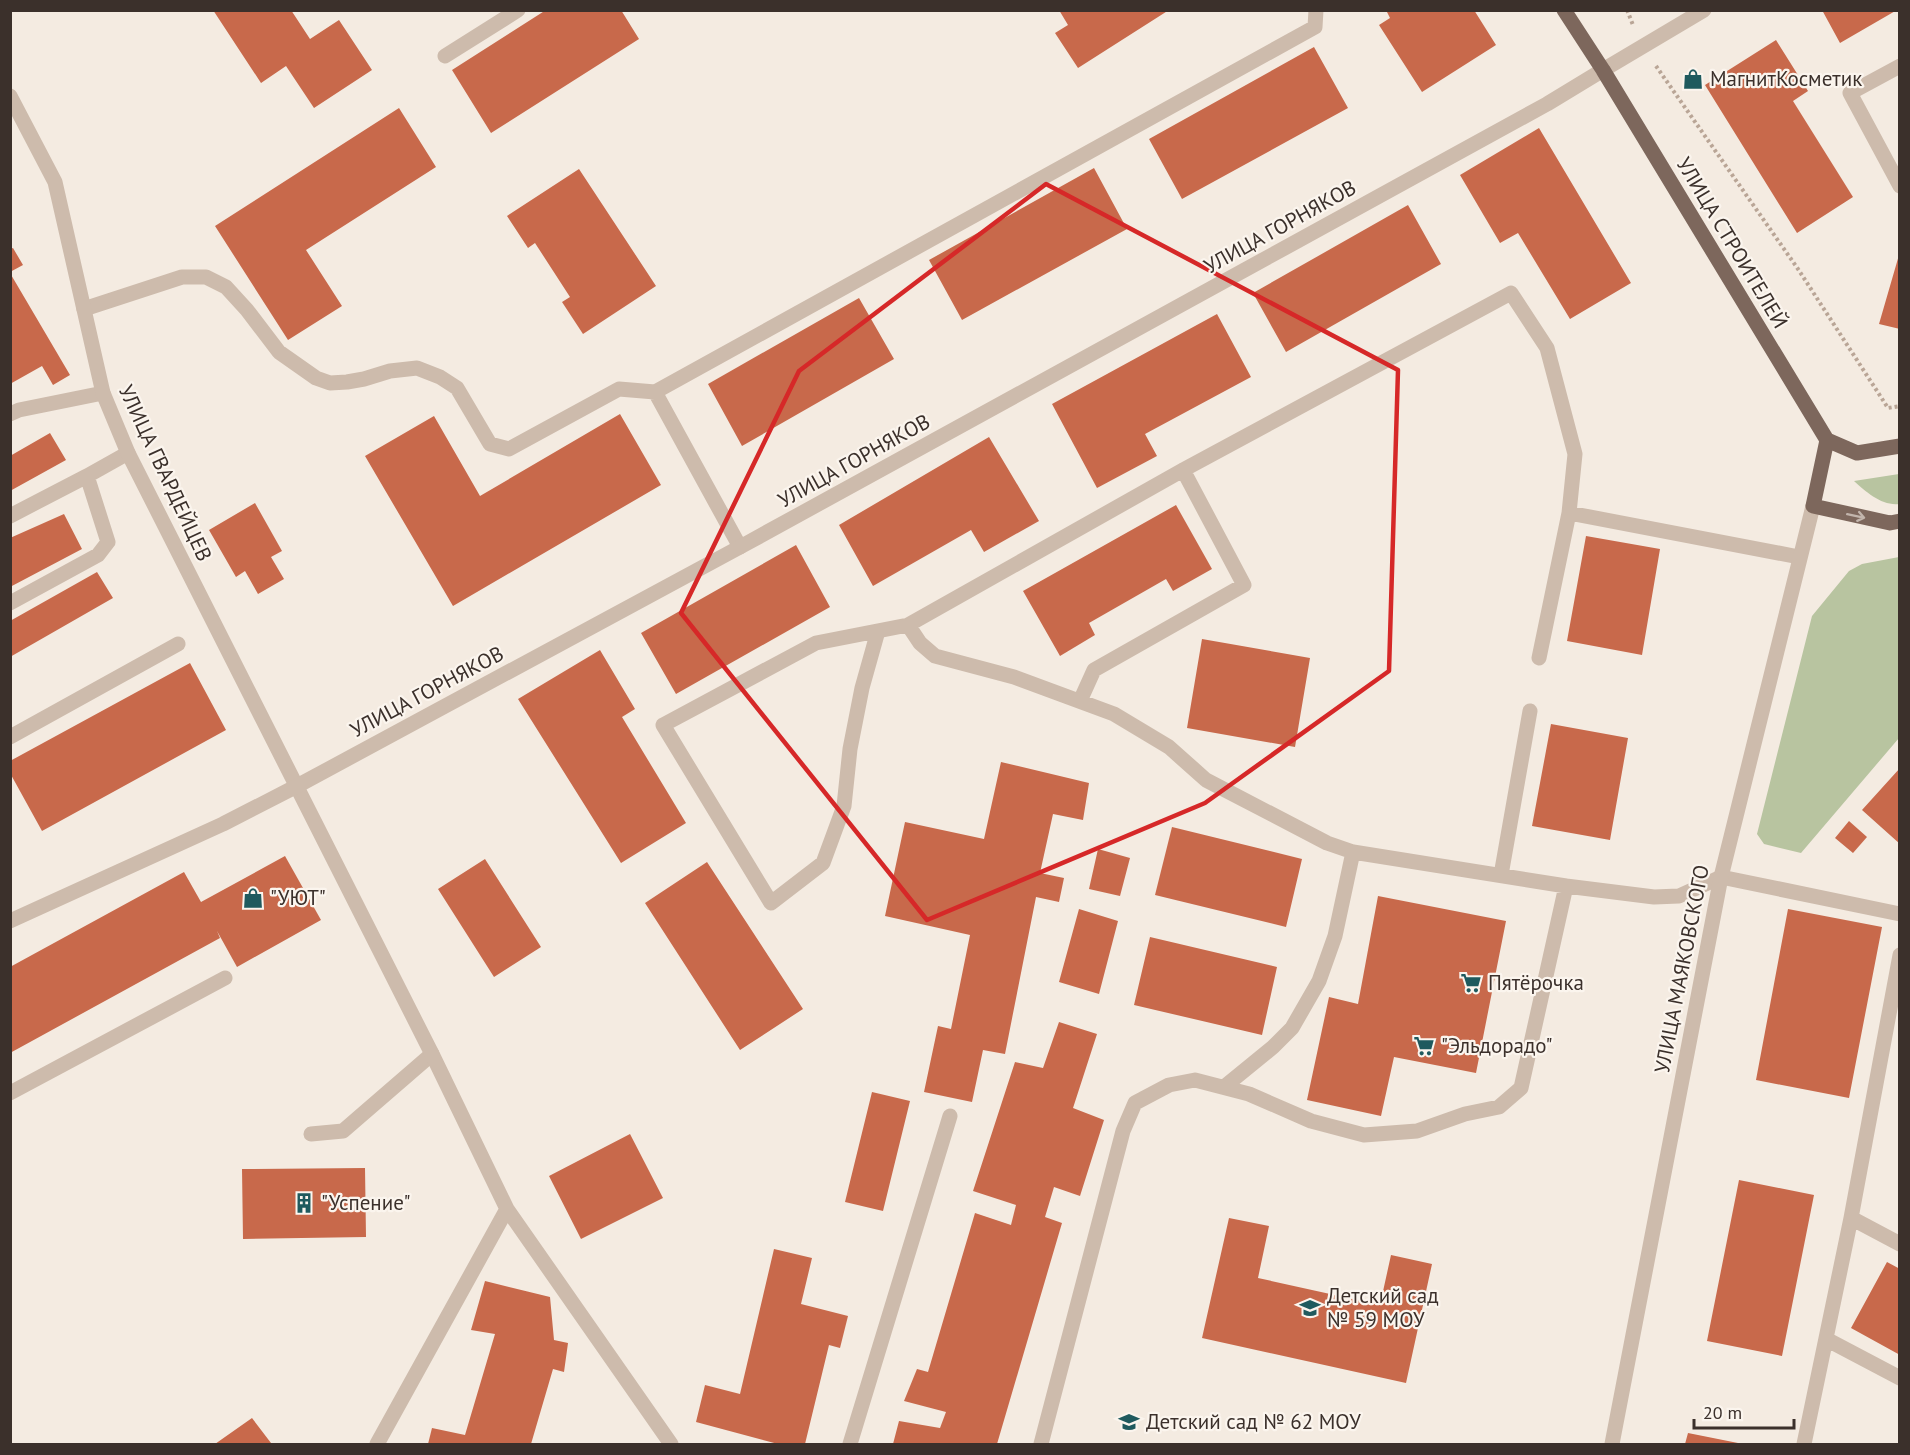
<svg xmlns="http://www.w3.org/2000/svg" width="1910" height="1455" font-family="'PT Sans',sans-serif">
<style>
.green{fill:#b8c4a0}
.building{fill:#c8694b}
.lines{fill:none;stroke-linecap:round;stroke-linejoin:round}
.path{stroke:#b9a596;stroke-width:4;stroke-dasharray:3 3;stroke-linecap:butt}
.service{stroke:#cdbbac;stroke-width:15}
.minor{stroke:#cdbbac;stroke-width:15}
.tertiary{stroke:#cdbbac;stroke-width:15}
.primary{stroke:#7d675c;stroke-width:15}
.oneway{stroke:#c2b5ac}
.marked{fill:none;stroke:#d62828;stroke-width:4.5;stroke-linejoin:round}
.labels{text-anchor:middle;stroke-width:4.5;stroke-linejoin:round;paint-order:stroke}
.poi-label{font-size:21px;fill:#3b302b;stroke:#fbf5ee;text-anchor:start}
.street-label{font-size:21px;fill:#3b302b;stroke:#fbf5ee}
</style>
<rect width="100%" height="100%" fill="#f4ebe1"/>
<!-- green -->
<path class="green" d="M1899 474V504C1882 506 1866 492 1854 481Z
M1899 557V738L1801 853 1764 844 1757 834 1812 616 1849 571 1862 564Z"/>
<!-- building -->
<path class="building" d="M213 10H291L310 39 339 20 372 70 314 108 286 66 261 83Z
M546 10H621L639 39 491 133 452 70Z
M1059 10H1169L1078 68 1055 33 1068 25Z
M1386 10H1474L1496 45 1422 92 1379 25 1390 18Z
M1822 10H1897L1840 43Z
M1776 40 1808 91 1793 101 1853 197 1797 233 1705 85Z
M1314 47 1348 108 1182 199 1149 139Z
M399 108 436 167 306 250 342 306 288 340 215 226Z
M1539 128 1631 283 1570 319 1518 233 1500 243 1460 175Z
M1094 168 1127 229 962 320 929 260Z
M579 169 656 286 583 334 562 302 570 297 535 243 528 248 507 216Z
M1408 205 1441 264 1286 352 1253 293Z
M13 248 23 265 10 272V249Z
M1899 255H1900V329L1879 324Z
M10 273 70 375 53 385 42 366 10 384Z
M859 298 894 359 742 446 708 384Z
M1217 314 1251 377 1145 434 1157 456 1097 488 1052 404Z
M620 414 661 485 453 606 365 456 434 416 480 496Z
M50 433 66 460 10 491V456Z
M989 437 1039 521 984 552 971 530 873 586 839 525Z
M255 503 282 551 271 557 284 579 258 594 245 571 236 577 209 530Z
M1176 505 1212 569 1173 591 1166 579 1089 623 1095 635 1060 656 1023 591Z
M64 514 82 549 10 587V538Z
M1586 536 1660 549 1642 655 1567 641Z
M796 545 830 607 676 694 641 633Z
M97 572 113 598 10 657V621Z
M1202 639 1310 658 1295 747 1187 728Z
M600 650 635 709 622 717 686 823 621 863 518 699Z
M190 663 226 730 42 831 10 773V761Z
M1551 724 1628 738 1610 840 1532 826Z
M1001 762 1089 783 1083 820 1053 814 1040 873 1064 878 1059 902 1036 897 1005 1054 983 1050 972 1102 924 1092 938 1026 951 1029 970 935 885 916 905 822 984 839Z
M1900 768V844L1862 810Z
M1849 821 1867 837 1853 853 1835 838Z
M1172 827 1302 859 1286 927 1155 895Z
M1098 849 1130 858 1120 896 1089 889Z
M285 856 321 920 237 967 217 931 220 938 10 1053V967L184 872 201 902Z
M485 859 541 947 494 977 438 889Z
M707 862 803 1009 740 1050 645 903Z
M1378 896 1506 921 1476 1073 1394 1057 1381 1116 1307 1100 1329 997 1358 1004Z
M1079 909 1118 921 1099 994 1059 982Z
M1788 909 1882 927 1849 1098 1756 1080Z
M1150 937 1277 967 1262 1035 1134 1005Z
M1059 1022 1097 1034 1073 1108 1104 1120 1080 1196 1054 1187 1045 1217 1062 1223 997 1444H893L899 1421 940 1428 946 1412 904 1401 917 1369 928 1372 975 1213 1011 1225 1016 1205 973 1191 1015 1062 1043 1068Z
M872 1092 910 1101 883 1211 845 1202Z
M630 1134 663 1198 581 1239 549 1176Z
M365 1168 366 1237 243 1239 242 1169Z
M1739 1180 1814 1195 1782 1356 1707 1341Z
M1229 1218 1269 1226 1258 1278 1380 1305 1391 1255 1432 1264 1406 1383 1202 1338Z
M774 1249 812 1258 801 1304 848 1316 840 1348 829 1345 805 1444H778L696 1422 705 1385 740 1394Z
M1887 1262 1900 1269V1355L1851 1328Z
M485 1281 550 1297 554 1340 568 1343 564 1372 553 1369 531 1444H428L432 1428 465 1435 495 1334 471 1330Z
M252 1418 271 1443 268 1444H215Z
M1688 1433 1738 1443V1444H1685Z"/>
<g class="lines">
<!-- path -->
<path class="path" d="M1627 10 1633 25
M1656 66 1798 269 1888 408 1900 406"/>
<!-- service -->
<path class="service" d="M445 56 518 10
M1900 66 1850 93 1900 186
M84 309 182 277H206L226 287 247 310 279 352 316 378 330 383 347 382 364 379 390 371 417 368 440 377 457 388 490 444 509 449 619 389 655 392
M10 414 19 410 103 393
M10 516 87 476
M740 547 655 392 1315 27 1316 10
M10 603 98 555 108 542 87 476 128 453
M908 625 920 643 935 656 1014 677 1114 714 1169 747 1206 780 1327 843 1353 852 1566 886
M878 631 862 688 850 749 844 806 823 863 771 903 663 725 816 643 908 625 1183 470 1511 293 1547 348 1575 454 1569 513
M1539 658 1569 513 1799 557
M1080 701 1094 670 1244 585 1183 470
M10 737 178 644
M1501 875 1530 711
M1224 1087 1273 1047 1292 1028 1319 981 1335 936 1353 852
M10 1093 225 978
M311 1134 343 1131 432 1054
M1851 1218 1900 1244
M1826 1339 1900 1378
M850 1444 950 1116
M1041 1444 1123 1131 1135 1103 1169 1085 1195 1080 1249 1094 1311 1121 1364 1135 1417 1131 1465 1114 1499 1107 1521 1088 1566 886 1654 897 1679 896 1721 877 1900 914
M1804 1444 1851 1218 1900 955"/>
<!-- minor -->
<path class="minor" d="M1603 70 1704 10
M10 96 55 182 103 393 128 453 432 1054 507 1209 671 1444
M377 1444 507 1209
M1612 1444 1721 877 1813 506"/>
<!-- tertiary -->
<path class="tertiary" d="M10 921 223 824 297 786 740 547 1547 104 1603 70"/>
<!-- primary -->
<path class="primary" d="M1564 10 1603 70 1827 440 1813 506 1890 523 1900 521
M1827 440 1857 453 1900 446"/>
</g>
<!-- one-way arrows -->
<defs><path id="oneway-shaft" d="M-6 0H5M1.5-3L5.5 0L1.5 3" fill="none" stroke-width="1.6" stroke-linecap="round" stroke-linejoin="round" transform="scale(1.5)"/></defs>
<use class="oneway" href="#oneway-shaft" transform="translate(1856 516) rotate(12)"/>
<!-- marked area -->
<path class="marked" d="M1046 184 1398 370 1389 671 1205 803 927 920 681 613 799 371Z"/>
<!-- icons -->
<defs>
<g id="shop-bare" transform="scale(1.62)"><path d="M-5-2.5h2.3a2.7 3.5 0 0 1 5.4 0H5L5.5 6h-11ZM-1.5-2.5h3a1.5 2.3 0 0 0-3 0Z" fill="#1f5a5e" stroke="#fbf5ee" stroke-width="2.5" paint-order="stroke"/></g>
<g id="supermarket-bare" transform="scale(1.62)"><path d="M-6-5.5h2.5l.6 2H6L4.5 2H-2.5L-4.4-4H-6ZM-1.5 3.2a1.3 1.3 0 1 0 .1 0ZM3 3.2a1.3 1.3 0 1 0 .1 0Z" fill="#1f5a5e" stroke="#fbf5ee" stroke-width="2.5" paint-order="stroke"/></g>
<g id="building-bare" transform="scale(1.62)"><path d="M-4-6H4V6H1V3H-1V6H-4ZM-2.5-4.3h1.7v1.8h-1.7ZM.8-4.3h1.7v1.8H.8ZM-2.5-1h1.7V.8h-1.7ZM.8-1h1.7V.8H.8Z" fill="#1f5a5e" stroke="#fbf5ee" stroke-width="2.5" paint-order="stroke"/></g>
<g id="school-bare" transform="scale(1.62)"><path d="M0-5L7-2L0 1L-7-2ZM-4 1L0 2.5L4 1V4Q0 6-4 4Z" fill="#1f5a5e" stroke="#fbf5ee" stroke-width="2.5" paint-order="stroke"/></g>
</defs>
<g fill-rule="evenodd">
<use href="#shop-bare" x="1693" y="79"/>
<use href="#shop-bare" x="253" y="898"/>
<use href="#supermarket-bare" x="1471" y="983"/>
<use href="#supermarket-bare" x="1424" y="1046"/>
<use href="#building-bare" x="304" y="1203"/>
<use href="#school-bare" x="1310" y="1308"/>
<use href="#school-bare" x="1129" y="1422"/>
</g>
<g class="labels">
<!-- poi labels -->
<g class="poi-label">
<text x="1710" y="86">МагнитКосметик</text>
<text x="270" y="905">"УЮТ"</text>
<text x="1488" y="990">Пятёрочка</text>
<text x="1441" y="1053">"Эльдорадо"</text>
<text x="321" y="1210">"Успение"</text>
<text x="1327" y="1303">Детский сад<tspan x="1327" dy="24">№ 59 МОУ</tspan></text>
<text x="1146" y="1429">Детский сад № 62 МОУ</text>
</g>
<!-- street labels -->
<g class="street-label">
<text transform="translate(1280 227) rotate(-29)" y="7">УЛИЦА ГОРНЯКОВ</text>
<text transform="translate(1732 243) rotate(59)" y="7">УЛИЦА СТРОИТЕЛЕЙ</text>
<text transform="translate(854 461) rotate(-29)" y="7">УЛИЦА ГОРНЯКОВ</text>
<text transform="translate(165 473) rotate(65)" y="7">УЛИЦА ГВАРДЕЙЦЕВ</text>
<text transform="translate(427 692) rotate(-28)" y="7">УЛИЦА ГОРНЯКОВ</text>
<text transform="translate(1682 969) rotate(-79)" y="7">УЛИЦА МАЯКОВСКОГО</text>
</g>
</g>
<!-- border -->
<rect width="1910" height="1455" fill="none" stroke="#3b302b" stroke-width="24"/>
<!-- scale -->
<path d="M1694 1419v9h100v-9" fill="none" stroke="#3b302b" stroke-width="3"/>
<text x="1703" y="1419" font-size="18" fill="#3b302b" stroke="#fbf5ee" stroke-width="4.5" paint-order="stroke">20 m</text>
</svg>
